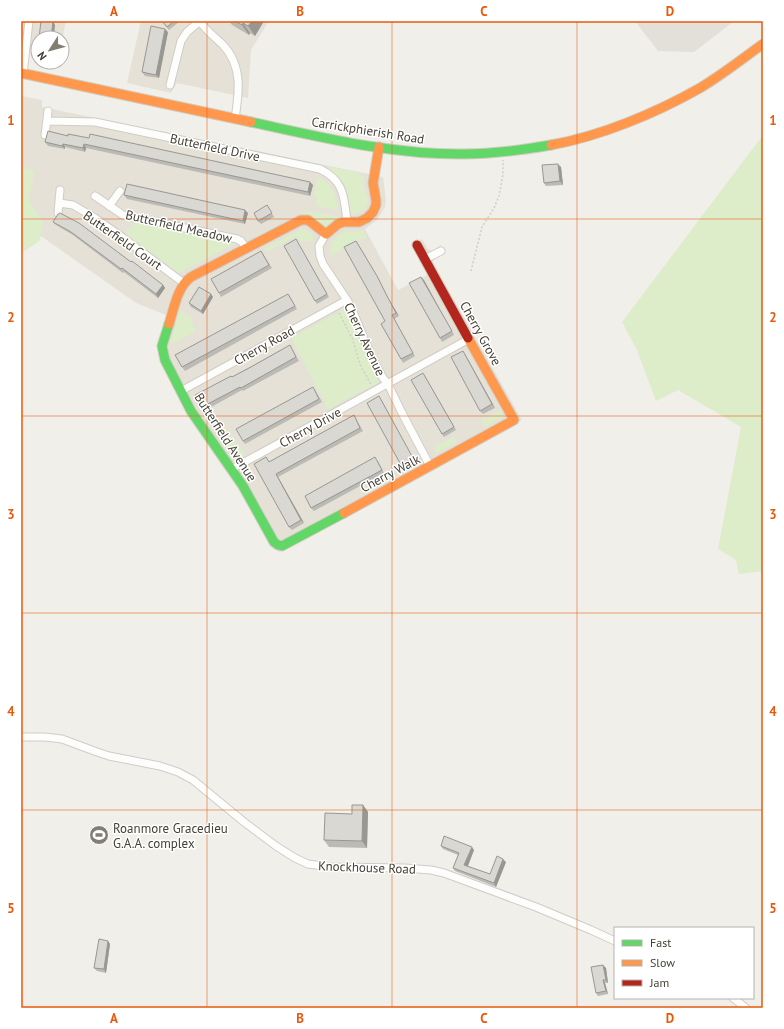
<svg xmlns="http://www.w3.org/2000/svg" width="784" height="1029" font-family="'PT Sans',sans-serif">
<style>
.residential{fill:#e5e1d7}
.industrial{fill:#e3dfd9}
.green{fill:#ddecc9}
.lines{fill:none;stroke-linecap:round;stroke-linejoin:round}
.street-casing{stroke:#cfcdc7;stroke-width:9}
.fast-casing{stroke:#d1ccc1;stroke-width:11}
.slow-casing{stroke:#d1ccc1;stroke-width:11}
.jam-casing{stroke:#d1ccc1;stroke-width:11}
.path{stroke:#d1cfca;stroke-width:1.5;stroke-dasharray:2 2;stroke-linecap:butt}
.street{stroke:#fdfdfc;stroke-width:7}
.fast{stroke:#63d668;stroke-width:9}
.slow{stroke:#ff974d;stroke-width:9}
.jam{stroke:#b3261e;stroke-width:9}
.wall{fill:#bbbab5}
.shaded-wall{fill:#999793}
.building{fill:#dad8d2;stroke:#999793}
.grid{fill:none;stroke:#e8590c;stroke-width:1;stroke-opacity:0.55}
.labels{text-anchor:middle;stroke-width:3;stroke-linejoin:round;paint-order:stroke}
.street-label{font-size:13px;fill:#474135;stroke:#fff}
.poi-label{font-size:13px;fill:#474135;stroke:#fff;text-anchor:start}
.neatline{fill:none;stroke:#e8590c;stroke-width:1.5}
.grid-label{font-size:13px;text-anchor:middle;font-weight:bold;fill:#e8590c}
</style>
<rect width="100%" height="100%" fill="#f1efea"/>
<!-- residential -->
<path class="residential" d="M21 21H66L62 40V38H38V52L21 48Z
M141 21H269L251 50 248 98 177 83 171 93 127 83Z
M21 96 42 100V107L383 177 386 201 385 207 377 220 365 229 398 290 427 275 412 244 422 239 428 249 432 251 441 245 445 253 434 259 433 263 522 420 279 552 272 547 266 536 159 346 166 315 136 303 41 236 39 241 21 253Z"/>
<!-- industrial -->
<path class="industrial" d="M635 21H734L694 52 658 51Z"/>
<!-- green -->
<path class="green" d="M763 135V571L739 574 736 560 718 549 741 427 678 390 656 401 637 350 622 322Z
M328 166 356 172 364 176C364 179 364 183 364 186 364 190 366 194 368 198 370 208 359 214 351 213 346 190 348 183 328 168Z
M21 168 35 171 28 198 43 223 39 241 21 253Z
M317 177C334 184 335 194 338 210L315 206 317 197 314 196Z
M309 211 337 216 340 217 328 226 326 227 306 216 299 215 303 213Z
M137 222 236 243 179 273 124 233Z
M302 229C308 229 311 233 315 237L312 241H303L301 242 297 236 266 252 264 248Z
M364 230 367 238 360 239 331 256C329 244 335 233 347 231 353 231 358 232 364 230Z
M347 308 363 348 379 382 328 409 291 338Z
M180 310 192 318 190 320 196 331 170 345Z
M501 410 504 417 484 427 481 421Z
M222 422 245 454 235 460 225 446 230 443 217 425Z
M454 436 457 442 437 453 433 448Z"/>
<g class="lines">
<!-- street casing -->
<g class="street-casing">
<path id="street" d="M200 21C205 30 216 38 223 45 243 66 239 93 235 119
M23 74 29 21
M170 85 181 41 187 32 200 21
M47 121 95 122 320 169C345 181 344 198 347 222
M45 135 48 111
M95 196 123 215 237 239 241 241 246 248
M59 203 73 205 95 218 122 237 185 284
M109 206 120 191
M58 213 60 190
M326 234 319 246 320 256 323 264 347 300 352 309 371 356 383 378 388 384 402 413 430 466
M425 259 441 251
M181 391 347 300
M232 469 469 339
M21 737H45L62 739 97 752 109 756 160 766 178 772 193 780 244 822 276 846 295 858 308 864 331 867 405 868 431 870 444 873 536 907 591 930 615 941
M733 998 746 1008"/>
</g>
<!-- fast casing -->
<g class="fast-casing">
<path id="fast" d="M251 122C321 137 392 155 464 154 493 154 522 150 551 145
M169 324 162 346 165 360 191 411 243 486 274 542 278 545 282 546 344 513"/>
</g>
<!-- slow casing -->
<g class="slow-casing">
<path id="slow" d="M21 73 251 122
M551 145C601 136 656 113 700 88 722 75 742 59 763 44
M169 324C174 309 177 287 191 277L301 220H308L326 234 338 224 344 222H359L367 218 373 212 376 205V200L373 183 379 147
M344 513 514 420 468 338"/>
</g>
<!-- jam casing -->
<g class="jam-casing">
<path id="jam" d="M417 245 468 338"/>
</g>
<!-- path -->
<path class="path" d="M471 271 482 227 494 208 499 196 503 174V160
M339 313 352 338 361 367 371 384"/>
<!-- street -->
<use href="#street" class="street"/>
<!-- fast -->
<use href="#fast" class="fast"/>
<!-- slow -->
<use href="#slow" class="slow"/>
<!-- jam -->
<use href="#jam" class="jam"/>
</g>
<!-- wall -->
<path class="wall" d="M162 21H180L169 30Z
M229 21H264L255 36 250 33 249 35 232 25Z
M168 32 159 78 145 76 142 72Z
M68 136 310 182 313 185 310 196 86 148 85 152 65 147V149L48 146 45 142Z
M561 167 563 185 546 186 544 183Z
M124 195 248 213 245 224 127 199Z
M267 205 274 217 261 224 258 221Z
M53 222 163 285 165 288 158 298 124 272 123 273 73 235 56 225Z
M356 241 379 280 388 298 399 316 394 319 415 356 403 363 401 359Z
M298 243 329 297 317 304 315 301Z
M261 251 272 268 221 297 219 293Z
M421 277 454 335 442 342 440 338Z
M213 297 203 314 191 307 189 303Z
M290 297 297 309 185 371 182 367Z
M290 345 299 361 243 391 242 390 204 411 202 407 232 377Z
M463 351 495 408 483 414 480 411Z
M425 376 456 430 444 437 442 434Z
M315 390 322 402 245 444 243 441Z
M381 399 415 462 403 469 401 465Z
M354 415 363 431 278 477 304 523 292 530 289 527 270 462Z
M378 461 384 473 314 511 311 508Z
M363 805 368 812 367 848 329 847 324 840 352 814Z
M441 846 474 850 468 866 490 874 506 862 496 887 455 871 453 868 458 855 443 849Z
M108 941 110 944 106 973 97 971 94 968Z
M603 965 606 968 608 983H605L608 994 598 996 596 993Z"/>
<!-- shaded-wall -->
<path class="shaded-wall" d="M53 21 55 25 54 38H51Z
M252 21H264L255 36 248 26Z
M243 23 250 33 249 35 242 25Z
M165 29 168 32 159 78 156 75Z
M63 144 65 147V149L62 146Z
M84 144 86 148 85 152 83 148Z
M558 164 561 167 563 185 560 181Z
M310 182 313 185 310 196 308 192Z
M245 210 248 213 245 224 243 221Z
M356 241 379 280 388 298 399 316 396 313Z
M421 277 424 280 454 335 452 331Z
M163 285 165 288 158 298 156 294Z
M211 294 213 297 203 314 201 311Z
M463 351 465 354 495 408 492 404Z
M276 474 278 477 304 523 301 520Z
M363 805 368 812 367 848 362 841Z
M472 847 474 850 467 868 464 865Z
M503 859 506 862 496 887 494 883Z
M108 941 110 944 106 973 104 969Z
M603 965 606 968 608 983 606 980Z
M603 980 605 983 608 994 606 991Z"/>
<!-- building -->
<path class="building" d="M41 21H53L51 38H39Z
M162 21H174L167 27Z
M235 21H252L248 26 243 23 242 25Z
M151 26 165 29 156 75 142 72Z
M48 131 68 136V134L89 138 90 134 310 182 308 192 84 144 83 148 63 144 62 146 45 142Z
M558 164 560 181 544 183 542 165Z
M127 184 245 210 243 221 124 195Z
M267 205 272 213 258 221 254 213Z
M60 213 79 223 131 262 132 261 163 285 156 294 122 268 121 269 71 232 53 222 58 214Z
M296 239 327 294 315 301 284 246Z
M356 241 377 276 386 294 396 313 392 315 413 353 401 359 381 324 385 321 344 247Z
M261 251 269 265 219 293 211 279Z
M421 277 452 331 440 338 409 283Z
M199 287 211 294 201 311 189 303Z
M288 294 295 306 182 367 175 355Z
M290 345 296 357 241 388 240 387 202 407 195 395 231 376 232 377 251 367Z
M463 351 492 404 480 411 451 357Z
M423 373 454 427 442 434 411 380Z
M313 387 319 399 243 441 236 429Z
M379 396 413 458 401 465 367 403Z
M354 415 360 428 276 474 301 520 289 527 254 464 266 457 269 462Z
M375 457 382 470 311 508 305 496Z
M352 805H363L362 841 324 840 325 813 352 814Z
M444 836 472 847 464 865 490 874 497 856 503 859 494 883 453 868 459 853 441 846Z
M99 939 108 941 104 969 94 968Z
M603 965 606 980H603L606 991 596 993 591 967Z"/>
<!-- grid -->
<path class="grid" d="M207 21V1008M392 21V1008M577 21V1008M21 219H763M21 416H763M21 613H763M21 810H763"/>
<!-- icons -->
<defs>
<g id="stadium-disc" transform="scale(1)"><circle r="9.5" fill="#827e74" stroke="#fff"/><path d="M0-5a6.5 5 0 1 0 0 10a6.5 5 0 1 0 0-10ZM-3.5-1.8h7v3.6h-7Z" fill="#fff"/></g>
</defs>
<g fill-rule="evenodd">
<use href="#stadium-disc" x="99" y="835"/>
</g>
<g class="labels">
<!-- street labels -->
<g class="street-label">
<text transform="translate(368 130) rotate(9)" y="5">Carrickphierish Road</text>
<text transform="translate(215 147) rotate(12)" y="5">Butterfield Drive</text>
<text transform="translate(179 226) rotate(13)" y="5">Butterfield Meadow</text>
<text transform="translate(123 240) rotate(35)" y="5">Butterfield Court</text>
<text transform="translate(481 333) rotate(61)" y="5">Cherry Grove</text>
<text transform="translate(365 339) rotate(65)" y="5">Cherry Avenue</text>
<text transform="translate(264 345) rotate(-29)" y="5">Cherry Road</text>
<text transform="translate(310 427) rotate(-29)" y="5">Cherry Drive</text>
<text transform="translate(226 437) rotate(57)" y="5">Butterfield Avenue</text>
<text transform="translate(390 473) rotate(-28)" y="5">Cherry Walk</text>
<text transform="translate(367 867) rotate(2)" y="5">Knockhouse Road</text>
</g>
<!-- poi labels -->
<g class="poi-label">
<text x="113" y="833">Roanmore Gracedieu<tspan x="113" dy="15">G.A.A. complex</tspan></text>
</g>
</g>
<!-- border -->
<rect width="784" height="1029" fill="none" stroke="#ffffff" stroke-width="44"/>
<!-- legend -->
<rect x="614" y="927" width="140" height="72" fill="#ffffff" stroke="#b5b3ae"/>
<rect x="622" y="940" width="20" height="6" fill="#63d668" stroke="#b5b3ae"/>
<text x="650" y="947" font-size="12" fill="#474135">Fast</text>
<rect x="622" y="960" width="20" height="6" fill="#ff974d" stroke="#b5b3ae"/>
<text x="650" y="967" font-size="12" fill="#474135">Slow</text>
<rect x="622" y="980" width="20" height="6" fill="#b3261e" stroke="#b5b3ae"/>
<text x="650" y="987" font-size="12" fill="#474135">Jam</text>
<!-- north arrow -->
<g transform="translate(50 50) rotate(234)"><circle r="19" fill="#ffffff" stroke="#b5b3ae"/>
<path d="M0-3L7 15L0 10L-7 15Z" fill="#827e74"/>
<text y="-6" font-size="11" font-weight="bold" text-anchor="middle" fill="#474135">N</text>
</g>
<rect x="22" y="22" width="740" height="985" class="neatline"/>
<g class="grid-label">
<text x="114" y="16">A</text>
<text x="300" y="16">B</text>
<text x="484" y="16">C</text>
<text x="670" y="16">D</text>
<text x="11" y="125">1</text>
<text x="773" y="125">1</text>
<text x="11" y="322">2</text>
<text x="773" y="322">2</text>
<text x="11" y="519">3</text>
<text x="773" y="519">3</text>
<text x="11" y="716">4</text>
<text x="773" y="716">4</text>
<text x="11" y="913">5</text>
<text x="773" y="913">5</text>
<text x="114" y="1023">A</text>
<text x="300" y="1023">B</text>
<text x="484" y="1023">C</text>
<text x="670" y="1023">D</text>
</g>
</svg>
